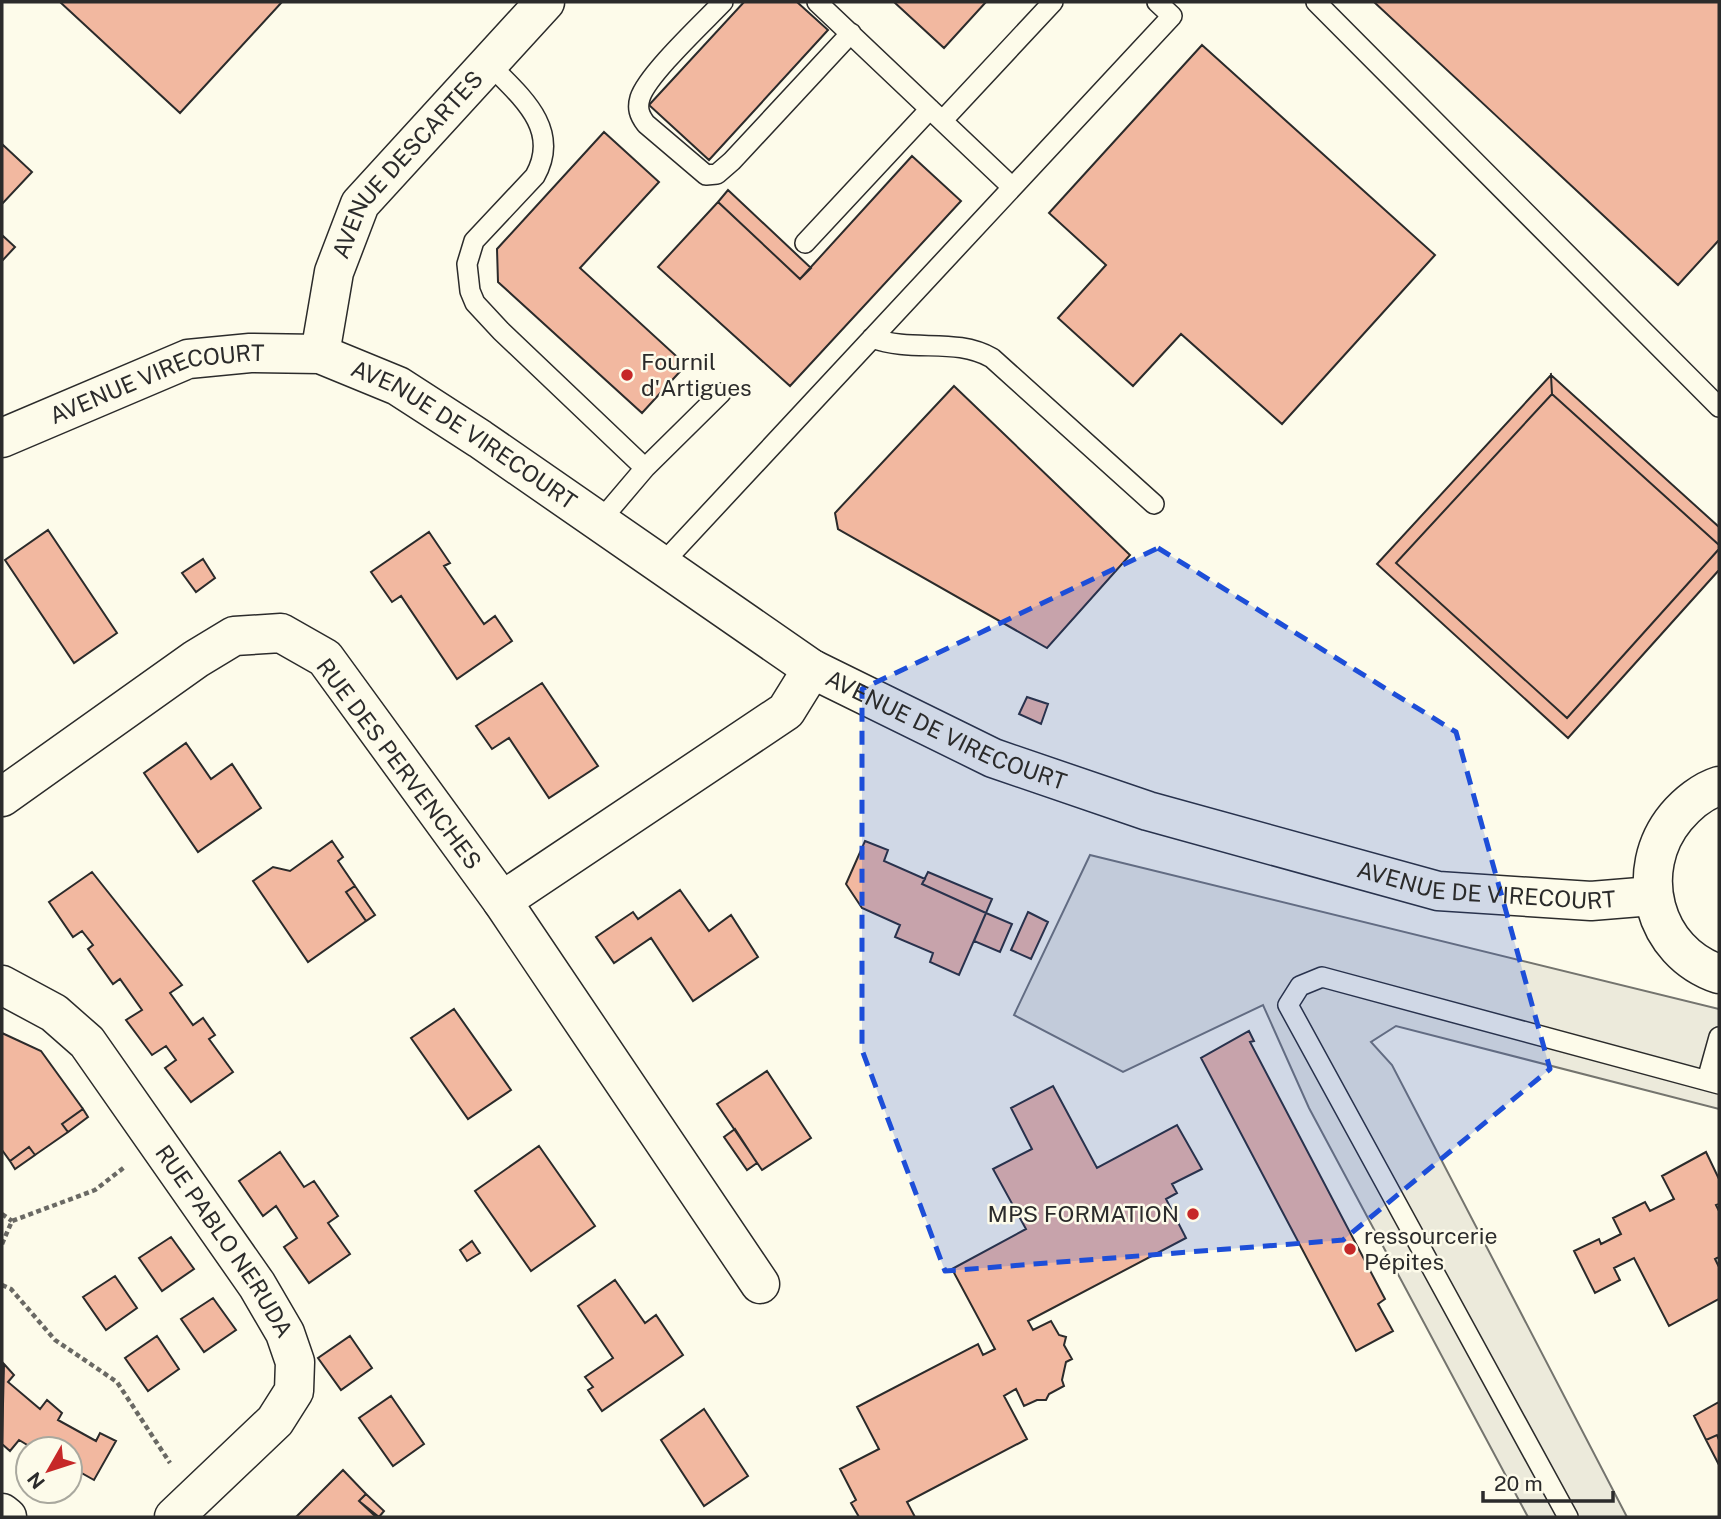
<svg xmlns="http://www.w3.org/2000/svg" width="1721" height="1519" font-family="'Public Sans',sans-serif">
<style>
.parking{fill:#eceadb;stroke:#74746e;stroke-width:2}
.building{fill:#f2b8a0;stroke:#2b2b2b;stroke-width:2}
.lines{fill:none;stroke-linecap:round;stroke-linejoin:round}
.service-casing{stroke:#2b2b2b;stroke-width:22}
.minor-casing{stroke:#2b2b2b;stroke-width:41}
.tertiary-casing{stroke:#2b2b2b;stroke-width:41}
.path{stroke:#6a6964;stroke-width:4.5;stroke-dasharray:5 3.5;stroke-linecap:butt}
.service{stroke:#fdfbea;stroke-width:19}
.minor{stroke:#fdfbea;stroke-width:38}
.tertiary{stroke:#fdfbea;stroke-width:38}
.marked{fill:#1d4ed8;fill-opacity:0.2;stroke:#1d4ed8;stroke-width:5;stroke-dasharray:14 9;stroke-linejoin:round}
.poi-dot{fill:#c62828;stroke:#fdfbea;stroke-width:2.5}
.labels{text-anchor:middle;stroke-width:5;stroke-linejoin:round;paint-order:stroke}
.street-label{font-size:23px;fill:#2b2b2b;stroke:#fdfbea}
.poi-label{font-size:23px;fill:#2b2b2b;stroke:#fdfbea;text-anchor:start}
</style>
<rect width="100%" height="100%" fill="#fdfbea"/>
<!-- parking -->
<path class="parking" d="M1090 855 1719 1009V1109L1396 1026 1371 1042 1392 1065 1627 1517H1528L1309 1108 1263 1005 1123 1072 1014 1015Z"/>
<!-- building -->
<path class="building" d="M60 2H282L180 113Z
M744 2H797L828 30 709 160 649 105Z
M894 2H986L944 48Z
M1374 2H1719V240L1678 285Z
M1202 45 1435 255 1282 424 1181 334 1133 386 1058 318 1106 265 1049 213Z
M604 132 659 182 580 268 686 365 642 413 498 282 497 249Z
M2 144 32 172 2 204Z
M912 156 961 201 790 386 658 267 718 202 800 279Z
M728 190 811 268 800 279 718 202Z
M2 235 15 247 2 261Z
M1551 375 1719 527V545L1552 394Z
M1551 375 1552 394 1396 563 1567 718 1719 549V570L1568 738 1377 564Z
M954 386 1130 555 1047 648 838 529 835 513Z
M1552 394 1719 545V549L1567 718 1396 563Z
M48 530 117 633 74 663 5 560Z
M429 532 450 563 444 566 484 624 495 616 512 641 457 679 401 596 392 602 371 572Z
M203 559 215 578 196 592 182 573Z
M542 683 598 766 549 798 509 738 492 749 476 726Z
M1027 697 1048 704 1041 724 1019 714Z
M186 743 211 779 232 764 261 808 198 852 144 773Z
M332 841 343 857 338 861 355 886 346 892 366 921 308 962 253 881 273 867 290 871Z
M865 841 888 850 884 861 925 879 922 884 986 913 959 975 930 962 933 953 895 937 900 925 862 908 846 884Z
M92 872 182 985 170 993 193 1025 203 1018 215 1035 209 1039 233 1072 191 1102 165 1068 176 1060 166 1046 152 1055 126 1020 142 1010 120 979 113 984 88 949 93 945 82 931 73 937 49 902Z
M928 872 992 899 986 913 922 884Z
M355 886 375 915 366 921 346 892Z
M680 890 709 931 731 915 758 957 693 1001 651 938 614 963 596 937 633 912 638 919Z
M1028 912 1048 922 1031 959 1011 950Z
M986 913 1012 924 1000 952 974 941Z
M454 1009 511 1090 468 1119 411 1038Z
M1249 1031 1254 1041 1250 1042 1385 1299 1378 1304 1393 1331 1356 1351 1201 1058Z
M2 1033 41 1051 83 1109 62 1124 68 1132 35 1155 29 1147 10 1161 2 1150Z
M767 1071 811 1138 762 1170 717 1104Z
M1053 1086 1097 1168 1177 1125 1202 1169 1172 1184 1177 1193 1166 1199 1186 1238 1028 1321 1033 1330 1051 1321 1059 1335 1066 1337 1064 1345 1072 1359 1066 1362 1062 1380 1064 1386 1049 1394 1046 1400H1037L1024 1406 1016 1389 1004 1396 1027 1439 907 1502 915 1517H859L851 1503 856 1500 840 1469 879 1449 857 1407 978 1344 983 1355 995 1349 952 1269 1026 1229 993 1169 1032 1149 1011 1108Z
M83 1109 88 1117 68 1132 62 1124Z
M735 1129 757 1163 747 1170 724 1137Z
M539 1146 595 1226 531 1271 475 1191Z
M29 1147 35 1155 15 1169 10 1161Z
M280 1152 304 1187 314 1181 338 1216 328 1223 350 1254 309 1283 284 1247 297 1238 276 1206 263 1216 239 1181Z
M1706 1152 1719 1179V1204L1716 1205 1719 1211V1257L1715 1259 1719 1267V1299L1669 1326 1634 1258 1614 1268 1620 1280 1595 1293 1574 1251 1599 1239 1601 1244 1621 1234 1613 1218 1645 1202 1650 1211 1674 1199 1662 1176Z
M171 1237 194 1269 162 1291 139 1258Z
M472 1241 480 1253 467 1261 460 1250Z
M115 1276 137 1308 106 1330 83 1297Z
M615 1280 645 1323 656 1315 683 1355 602 1411 588 1390 593 1387 585 1377 613 1358 578 1306Z
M213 1298 236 1330 204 1352 181 1319Z
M157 1336 179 1369 148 1391 125 1358Z
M350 1336 372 1368 341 1390 318 1358Z
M4 1364 14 1375 8 1382 40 1409 47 1400 62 1413 58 1420 96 1441 100 1433 116 1441 94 1480 76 1470 70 1482V1449H34L19 1440 10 1451 2 1444Z
M391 1396 424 1444 393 1466 359 1418Z
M1719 1402V1440L1717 1435 1706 1440 1694 1416Z
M704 1409 748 1476 704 1506 661 1440Z
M1717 1435 1719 1440V1465L1706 1440Z
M343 1470 366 1494 359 1501 376 1517H296Z
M366 1494 384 1511 379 1517 359 1501Z"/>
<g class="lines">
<!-- service casing -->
<g class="service-casing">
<path id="service" d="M723 2C704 22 647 75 640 98 637 108 639 115 646 124L706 175 717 174 732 161 851 33
M817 2 1012 187
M1316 2 1719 407
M488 63C519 95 562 128 535 176L474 241 467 264 470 291 475 303 501 331 645 468
M943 120 1053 2
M805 243 930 109
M872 338C914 353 955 337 992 358L1154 504
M600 521 645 468 721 393
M661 565 1172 16 1157 2
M1707 1080 1719 1037
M1568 1517 1288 1005 1300 986 1322 977 1719 1084"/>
</g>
<!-- minor casing -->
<g class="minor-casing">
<g id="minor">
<path id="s1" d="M320 354 334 272 360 204 545 2"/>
<path d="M2 797 196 659 234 636 281 633 325 658 502 901 760 1284"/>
<path d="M502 901 786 711 812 669"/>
<path id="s2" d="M2 985 54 1013 87 1042 257 1285 285 1333 295 1362 294 1391 275 1421 174 1517"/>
<path d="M2 1513 7 1517"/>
</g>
</g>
<!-- tertiary casing -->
<g class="tertiary-casing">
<g id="tertiary">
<path id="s3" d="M2 438 188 359 250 353 320 354 398 386 480 439 812 669 993 758 1148 811 1438 891 1591 901 1652 896"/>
<path d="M1719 786C1703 791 1687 804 1676 817 1632 870 1653 952 1719 974"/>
</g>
</g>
<!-- path -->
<path class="path" d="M2 1214 12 1221
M2 1244 12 1221 95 1190 126 1166
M2 1285 11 1289 55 1340 117 1382 170 1463"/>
<!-- service -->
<use href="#service" class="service"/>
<!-- minor -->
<use href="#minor" class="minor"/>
<!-- tertiary -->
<use href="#tertiary" class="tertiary"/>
</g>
<!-- marked area -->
<path class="marked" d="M1158 548 1456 732 1550 1069 1343 1240 945 1271 862 1050V689Z"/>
<!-- markers -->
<g class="poi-dot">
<circle cx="627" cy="375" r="7"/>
<circle cx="1193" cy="1214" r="7"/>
<circle cx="1350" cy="1249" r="7"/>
</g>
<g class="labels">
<!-- street labels -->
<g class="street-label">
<text dy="8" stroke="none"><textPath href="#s1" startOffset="215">AVENUE DESCARTES</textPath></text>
<text dy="8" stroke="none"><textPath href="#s3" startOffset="166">AVENUE VIRECOURT</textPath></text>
<text dy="8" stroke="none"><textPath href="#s3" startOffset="500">AVENUE DE VIRECOURT</textPath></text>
<text dy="8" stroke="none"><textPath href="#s3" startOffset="1068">AVENUE DE VIRECOURT</textPath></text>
<text transform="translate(399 764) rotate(53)" y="8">RUE DES PERVENCHES</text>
<text dy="8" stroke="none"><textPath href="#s3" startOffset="1634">AVENUE DE VIRECOURT</textPath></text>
<text dy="8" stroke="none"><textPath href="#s2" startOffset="345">RUE PABLO NERUDA</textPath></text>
</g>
<!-- poi labels -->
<g class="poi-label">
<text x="641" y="370">Fournil<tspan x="641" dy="26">d'Artigues</tspan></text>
<text x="1179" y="1222" text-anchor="end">MPS FORMATION</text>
<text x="1364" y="1244">ressourcerie<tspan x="1364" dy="26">Pépites</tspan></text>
</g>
</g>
<!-- border -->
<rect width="1721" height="1519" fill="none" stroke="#2b2b2b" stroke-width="7"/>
<!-- north arrow -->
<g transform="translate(49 1470) rotate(231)"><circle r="33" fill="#fdfbea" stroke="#a9a89e" stroke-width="2"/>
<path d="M0-5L12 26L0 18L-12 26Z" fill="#c62828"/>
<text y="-10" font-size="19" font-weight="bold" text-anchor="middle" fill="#2b2b2b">N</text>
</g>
<!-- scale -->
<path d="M1483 1491v10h130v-10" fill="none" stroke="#2b2b2b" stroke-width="3.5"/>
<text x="1494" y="1491" font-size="21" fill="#2b2b2b" stroke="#fdfbea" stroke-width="5" paint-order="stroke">20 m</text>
</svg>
